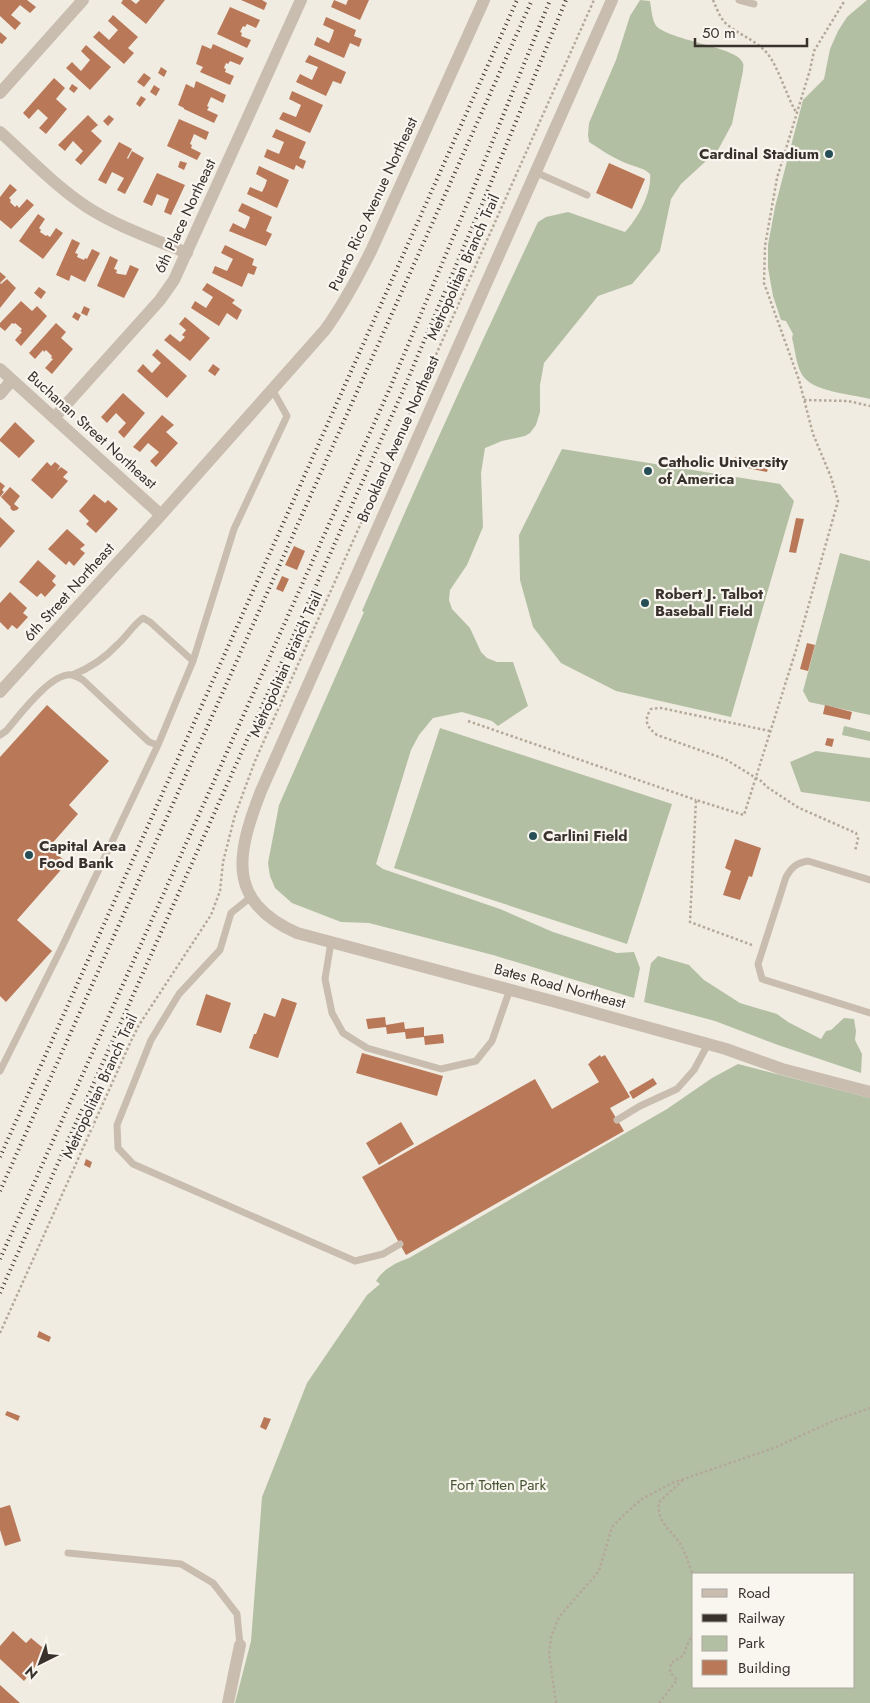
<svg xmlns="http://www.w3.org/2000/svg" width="870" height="1703" font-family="Jost,sans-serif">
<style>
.green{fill:#b3bfa3;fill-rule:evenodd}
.building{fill:#b97959}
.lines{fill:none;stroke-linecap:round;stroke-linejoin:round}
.path{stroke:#b4a899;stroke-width:2.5;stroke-dasharray:2.5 2.5;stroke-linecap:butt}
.service{stroke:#c9bdaf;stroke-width:7}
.minor{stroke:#c9bdaf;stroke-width:12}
.rail{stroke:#38312c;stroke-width:4;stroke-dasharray:1 4;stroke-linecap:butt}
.poi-dot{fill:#264e56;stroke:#f9f5ef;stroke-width:2}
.labels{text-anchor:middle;stroke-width:4.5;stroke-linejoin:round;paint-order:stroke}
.poi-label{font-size:15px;font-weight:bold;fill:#38312c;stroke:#f9f5ef;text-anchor:start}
.street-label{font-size:15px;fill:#38312c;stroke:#f9f5ef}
.park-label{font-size:15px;fill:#455433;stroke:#f9f5ef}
</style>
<rect width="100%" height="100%" fill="#f1ece2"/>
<!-- green -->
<path class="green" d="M640 0 650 1C651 7 652 18 655 24 663 40 738 46 743 63 744 66 743 68 743 71L732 124 718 150 681 184 671 199 660 251 632 284 598 296 544 363 540 385V412L536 425 530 433 525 436 502 441 485 448 481 473 483 527 467 565 450 590 449 600 452 609 470 628 481 652 487 658 497 662H513L528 706 498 726 492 721 462 712 433 718 419 735 411 750 376 864 383 869 500 909 553 932 617 953 634 952 640 968 634 998 493 955 369 923 341 922 292 903 275 888 270 876 268 863 279 805 364 612 362 611C418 480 477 351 538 222L546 217 568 212 625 232C638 218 652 193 650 174 644 168 636 167 628 164 615 159 601 150 589 142L588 135 589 123 616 60 630 16Z
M867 0H870V399C851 394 810 392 801 373 796 363 795 349 792 338L793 334 786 321 781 320 773 296 768 268V245L775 207 803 100 824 79 830 49 838 31 847 17Z
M562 449 780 484 794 501 731 717 616 691 561 663 533 627 520 580 519 535Z
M840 553 870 561V715L809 702 803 691Z
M844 726 870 732V741L842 735Z
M440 728 672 804 627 944 394 868Z
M816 751 870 758V802L801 792 790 762Z
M658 956 689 965 704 980 740 1003 777 1014 788 1022 821 1039 826 1031 831 1030 844 1018 854 1019 856 1031 855 1040 862 1054 861 1073 778 1045 715 1021 644 1002 651 963Z
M738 1064 870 1098V1703H235L251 1641 262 1497 307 1383 367 1295 380 1284 376 1281C383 1269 397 1262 409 1258L667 1109 712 1078ZM694 1574H854V1687H694Z"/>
<!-- building -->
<path class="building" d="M0 0H27L36 7 30 13 20 5 11 15 21 23 15 30 0 16Z
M123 0H131L136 4 140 0H165L146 24 121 3Z
M241 0H262L267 3 264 10Z
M334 0 346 5 348 0H369L360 20 331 7Z
M230 7 260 20 256 28 247 24 245 27 243 26 240 32 242 33 241 36 251 40 247 48 217 34Z
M113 15 138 37 128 48 134 53 124 64 93 37 99 31 109 40 118 30 108 21Z
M326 17 356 30 354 36 362 39 359 47 350 43 344 58 314 45 317 37 329 43 332 36 334 30 323 25Z
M0 32 7 38 2 44 0 43Z
M213 44 244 58 240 65 230 61 228 64 226 63 224 68 226 69 225 72 234 76 230 85 200 72 203 67 196 64 202 45 211 49Z
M86 45 111 67 90 90 66 68 72 62 81 71 90 60 81 51Z
M309 55 346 72 341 84 333 81 326 96 296 82 300 74 312 80 318 67 305 62Z
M161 67 167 71 164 77 158 73Z
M144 73 151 78 144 87 137 82Z
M54 78 65 88 56 99 67 109 46 134 39 128 48 118 38 109 29 119 23 113Z
M196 81 226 95 223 103 211 97 207 106 209 107 207 110 218 115 214 123 184 109V108L178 105 186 84 194 88Z
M72 84 78 88 74 93 69 89Z
M154 85 160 89 156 96 150 92Z
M292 91 323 105 310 133 279 119 283 112 296 117 301 105 289 99Z
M141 96 146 99 140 107 136 104Z
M88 115 98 125 91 131 102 141 81 165 75 160 83 151 73 141 65 151 58 145Z
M109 115 114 119 108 126 103 121Z
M179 119 209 132 206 140 194 134 190 144 192 145 191 148 201 153 197 160 167 146Z
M276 129 306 142 299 158 306 161 303 169 296 165 294 170 264 157 267 149 279 154 284 142 272 137Z
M119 142 132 149 127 158 128 159 132 151 144 158 125 194 117 190 124 178 112 172 106 184 98 180Z
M180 161 187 163 184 170 178 167Z
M609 163 645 179 632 209 596 193Z
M259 166 289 180 277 208 247 194 250 187 262 192 265 186 267 180 256 174Z
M157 173 185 185 171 215 164 212 169 199 157 194 152 206 143 202Z
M10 184 17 190 9 198 11 200 10 202 15 207 17 205 19 208 27 199 34 205 11 229 0 220V197Z
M242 203 272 217 266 231 272 234 266 246 229 231 233 223 245 229 248 223 250 217 238 211Z
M38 214 45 219 39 228 41 230 40 232 46 236 47 235 50 237 56 228 63 233 43 259 19 241Z
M72 239 80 243 75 253 78 254 77 257 84 260 85 258 87 259 92 249 100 253 85 282 71 275 69 281 56 275Z
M225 245 254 259 252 265 257 267 254 275 248 273 242 287 212 273 215 266 227 271 233 259 221 253Z
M110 256 118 260 114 269 117 270 116 273 119 274 126 275 130 265 139 269 124 298 97 286Z
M0 272 6 277 0 283 1 284 7 279 16 288 0 308Z
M207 283 235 300 232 303 242 310 237 320 227 313 219 326 191 308 195 301 206 308 213 297 202 290Z
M39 287 46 292 41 299 34 293Z
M21 301 32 311 37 306 47 316 21 346 15 340 22 332 20 331 22 329 15 323 14 324 12 323 5 331 0 327V323Z
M84 306 90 309 87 316 81 313Z
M75 312 81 315 78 321 72 317Z
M185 317 210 338 190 361 164 340 170 334 180 342 185 337 182 335 186 330 179 324Z
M56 323 66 332 61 338 73 349 52 374 45 368 53 359 51 358 52 356 46 350 44 352 43 350 35 359 29 353Z
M157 349 187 376 167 398 137 371 143 364 152 373 161 363 152 355Z
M213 364 220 369 215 376 208 371Z
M123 393 145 413 124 438 118 432 126 423 116 413 107 423 101 417Z
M162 415 174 425 166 432 178 443 156 467 150 461 159 452 148 443 140 452 133 447Z
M15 422 35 441 19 458 0 441V439Z
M735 457 769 465 767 472 733 465Z
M47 462 51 466 55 462 60 466 57 471 61 467 68 472 63 477 68 481 52 499 31 480Z
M0 482 5 486 2 490 4 492 0 497Z
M10 487 20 496 14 504 19 508 17 510 13 511 10 508 11 507 1 497Z
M94 494 105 503 108 500 118 509 96 533 86 524 89 521 79 511Z
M0 517 15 531 0 548Z
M796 518 804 519 796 553 789 552Z
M67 529 85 545 80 549 85 553 74 566 69 561 66 565 48 549Z
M294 546 305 551 297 570 285 565Z
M38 560 56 576 52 581 56 585 45 597 41 593 37 597 19 582Z
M282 576 289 579 283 592 276 589Z
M10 592 27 608 23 613 28 617 17 629 12 625 8 630 0 622V603Z
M807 643 815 645 808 671 800 669Z
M47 705 109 761 69 805 78 814 49 847 67 863 17 920 52 951 6 1002 0 996V757Z
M825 705 852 712 850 720 823 714Z
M827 738 834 739 832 747 825 745Z
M735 839 761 848 752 877 749 876 740 900 723 895 731 871 725 868Z
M206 994 231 1003 221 1033 196 1025Z
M282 998 297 1003 278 1058 249 1048 254 1034H256L264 1013 275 1017Z
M385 1017 386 1025 404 1022 405 1029 424 1027V1036L443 1034 444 1043 425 1045 424 1037 406 1039 405 1032 387 1034 386 1027 368 1029 366 1019Z
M362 1053 443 1076 437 1096 356 1073Z
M600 1055 601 1057 605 1055 630 1097 610 1108 624 1131 406 1255 362 1177 535 1079 552 1109 599 1082 588 1064 590 1063V1062Z
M653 1078 657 1084 633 1099 629 1092Z
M401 1122 414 1144 379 1165 366 1143Z
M86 1159 92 1162 90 1168 84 1165Z
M39 1331 51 1337 49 1342 37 1337Z
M7 1411 20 1416 18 1421 5 1415Z
M264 1417 271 1419 266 1430 260 1427Z
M10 1505 21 1541 5 1546 0 1530V1508Z
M13 1631 26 1643 31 1638 48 1652 24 1681 0 1659V1646Z
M0 1685 20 1703H0Z"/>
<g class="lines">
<!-- path -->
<path class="path" d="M713 0C717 9 721 21 729 26 743 37 754 39 767 53 779 68 786 95 796 112
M804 400 848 401 870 406
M468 721 696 800
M770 731 661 708 651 709C643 721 647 727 657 735L725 759 761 781 767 787 799 808 856 833 858 839 855 851
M752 945 690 922 696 800 744 815 796 650 838 501 831 477 813 434 799 380 764 283 765 246 777 178 810 70 814 51 845 0
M0 1333 131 1041 139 1025 211 915 220 891 223 862 235 815 255 761 594 0
M683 1480 659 1502C656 1524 673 1530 682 1547 687 1556 689 1567 694 1577
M556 1703 549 1654 551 1637 559 1617 599 1571 612 1527 628 1511 642 1499 672 1483 774 1448 833 1421 870 1408
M659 1703 677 1680 670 1672 671 1663 683 1656 687 1645 694 1632"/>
<!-- service -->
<path class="service" d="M739 0 754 4
M535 172 587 195
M72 675C91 668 105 658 118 644 127 636 133 625 143 618L150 622 193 661
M0 735 6 731C19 716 51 672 72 675 76 676 80 678 83 680L149 742 158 745 193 661 234 529 287 416 272 389
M870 880 808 861C796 863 792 867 786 877L758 964 762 979 870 1013
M251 897 231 913 220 950 179 994 151 1040 117 1125 118 1148 133 1164 355 1261 383 1254 400 1244
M331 942 325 979 332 1013 343 1033 367 1048 441 1069 476 1061 492 1041 510 989
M0 1071 62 947 158 745
M617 1120 640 1106 677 1089 694 1070 708 1044
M68 1553 181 1564 213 1583 237 1614 240 1645"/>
<!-- minor -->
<path class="minor" d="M612 0 261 791C237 853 225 901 297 933L556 1002 726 1049 782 1069 870 1092
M0 93 83 0
M0 132C28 157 55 186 87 207 118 227 154 239 187 253
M0 369 161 515
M0 394 12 380
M54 418 160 300 174 280 301 0
M0 692 161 515 325 330C343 305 357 279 371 251L484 0
M228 1703 240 1645"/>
<!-- rail -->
<path class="rail" d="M0 1157 517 0
M0 1191 532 0
M0 1259 390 388 472 192 550 0
M0 1293 402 393 485 197 566 0"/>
</g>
<!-- markers -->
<g class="poi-dot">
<circle cx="829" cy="154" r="5"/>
<circle cx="648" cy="471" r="5"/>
<circle cx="645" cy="603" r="5"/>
<circle cx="533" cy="836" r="5"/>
<circle cx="29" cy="855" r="5"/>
</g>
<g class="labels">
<!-- poi labels -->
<g class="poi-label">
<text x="819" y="159" text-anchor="end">Cardinal Stadium</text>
<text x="658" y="467">Catholic University<tspan x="658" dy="17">of America</tspan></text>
<text x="655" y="599">Robert J. Talbot<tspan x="655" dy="17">Baseball Field</tspan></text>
<text x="543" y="841">Carlini Field</text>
<text x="39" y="851">Capital Area<tspan x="39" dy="17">Food Bank</tspan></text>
</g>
<!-- street labels -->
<g class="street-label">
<text transform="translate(373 204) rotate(-65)" y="5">Puerto Rico Avenue Northeast</text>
<text transform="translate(185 216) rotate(-65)" y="5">6th Place Northeast</text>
<text transform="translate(463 267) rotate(-66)" y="5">Metropolitan Branch Trail</text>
<text transform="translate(92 430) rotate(42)" y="5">Buchanan Street Northeast</text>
<text transform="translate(398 439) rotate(-66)" y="5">Brookland Avenue Northeast</text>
<text transform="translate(69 592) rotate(-48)" y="5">6th Street Northeast</text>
<text transform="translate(286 664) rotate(-66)" y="5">Metropolitan Branch Trail</text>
<text transform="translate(560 986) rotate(15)" y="5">Bates Road Northeast</text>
<text transform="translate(100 1086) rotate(-65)" y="5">Metropolitan Branch Trail</text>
</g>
<!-- park labels -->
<g class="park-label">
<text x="498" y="1490">Fort Totten Park</text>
</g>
</g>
<!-- legend -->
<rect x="692" y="1573" width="162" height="115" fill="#f9f5ef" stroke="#aca7a1"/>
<rect x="702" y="1589" width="25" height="8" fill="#c9bdaf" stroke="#aca7a1"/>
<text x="738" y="1598" font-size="15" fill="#38312c">Road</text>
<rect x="702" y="1614" width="25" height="8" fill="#38312c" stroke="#aca7a1"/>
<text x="738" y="1623" font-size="15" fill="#38312c">Railway</text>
<rect x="702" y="1636" width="25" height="15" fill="#b3bfa3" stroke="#aca7a1"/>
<text x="738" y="1648" font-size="15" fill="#38312c">Park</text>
<rect x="702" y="1660" width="25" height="15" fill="#b97959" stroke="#aca7a1"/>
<text x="738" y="1673" font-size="15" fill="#38312c">Building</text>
<!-- north arrow -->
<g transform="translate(40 1663) rotate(222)" stroke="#f9f5ef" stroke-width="4" paint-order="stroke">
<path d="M0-4L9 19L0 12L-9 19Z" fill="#38312c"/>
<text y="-8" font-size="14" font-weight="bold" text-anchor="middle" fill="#38312c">N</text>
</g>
<!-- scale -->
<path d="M695 38v8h112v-8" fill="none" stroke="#38312c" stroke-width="2.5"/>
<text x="702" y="38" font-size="15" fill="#38312c" stroke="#f9f5ef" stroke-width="4" paint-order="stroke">50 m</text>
</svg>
